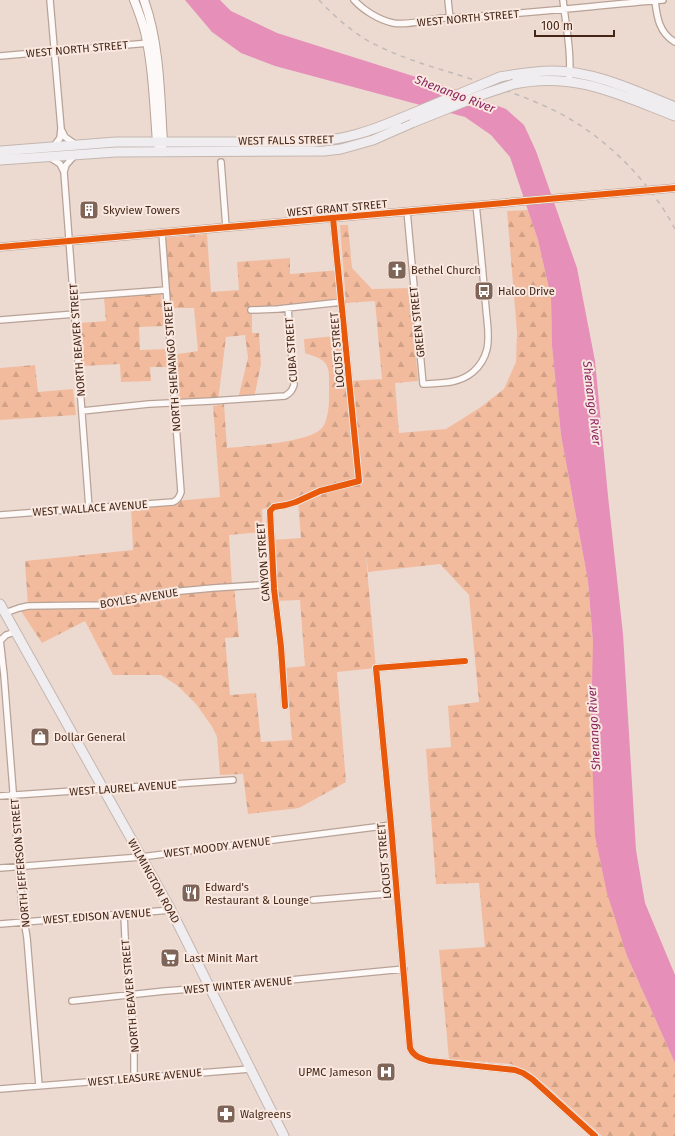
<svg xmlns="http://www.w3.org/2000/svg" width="675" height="1136" font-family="'Fira Sans',sans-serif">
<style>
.forest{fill:url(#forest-firs);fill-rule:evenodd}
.water{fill:#e68fb8}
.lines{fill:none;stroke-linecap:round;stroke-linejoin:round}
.minor-casing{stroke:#b8a296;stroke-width:8}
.tertiary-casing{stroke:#b8a296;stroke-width:9}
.secondary-casing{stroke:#b8a296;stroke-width:10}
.primary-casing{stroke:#c4b6af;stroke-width:11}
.minor{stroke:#fcf9f8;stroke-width:5.5}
.tertiary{stroke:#fcf9f8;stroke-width:7}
.secondary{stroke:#fcf9f8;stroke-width:8}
.primary{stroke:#efedf0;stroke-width:9}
.rail{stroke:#c1bab7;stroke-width:1.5;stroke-dasharray:5 5;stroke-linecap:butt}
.primary-bridge-casing{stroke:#c4b6af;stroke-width:11;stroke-linecap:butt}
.primary-bridge{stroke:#efedf0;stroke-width:9}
.cycleway-casing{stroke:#f9e8e0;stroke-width:8}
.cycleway{stroke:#e8590c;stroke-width:6}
.labels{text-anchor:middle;stroke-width:4;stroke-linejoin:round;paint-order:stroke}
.street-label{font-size:11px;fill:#452616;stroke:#f9e8e0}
.poi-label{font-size:11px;fill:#452616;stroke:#f9e8e0;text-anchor:start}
.water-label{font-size:12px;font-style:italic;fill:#8a2361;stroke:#f9e8e0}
</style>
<defs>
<pattern id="forest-firs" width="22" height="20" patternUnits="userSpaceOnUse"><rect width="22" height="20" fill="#f2bb9e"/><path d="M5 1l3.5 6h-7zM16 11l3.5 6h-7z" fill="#d1a187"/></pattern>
</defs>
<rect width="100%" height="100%" fill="#ecdad1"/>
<!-- forest -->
<path class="forest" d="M528 210 538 240 551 297 552 346 561 435 588 581 593 642 627 956 675 1063V1136H602L547 1086 530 1072 511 1064 449 1059 439 950 485 947 479 883 436 884 426 749 451 747 448 706 479 702 469 595 440 564 368 572 365 546 376 668 337 672 346 782 299 808 248 814 243 774 220 775 217 736 211 725 196 704 178 686 161 675H113L85 621 42 643 19 608 28 606 25 561 133 550 131 505 220 497 213 406 224 404 227 448C246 446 316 443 324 425 330 412 329 398 329 385 330 362 326 360 305 353L304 339 346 335 350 381 382 379 375 301 346 303 340 225H348L352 268 372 289 410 288 418 381 395 383 399 433 446 429 481 407 504 389 516 362 517 332 507 211ZM298 501 301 538 271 540 275 601 300 600 305 666 286 668 292 740 261 742 256 693 230 695 225 638 239 637 234 586H232L229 535 263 532 262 509 286 505Z
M207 234 211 292 239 290 237 262 290 258V274L340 270 342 302 252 310V333H259L261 364 254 398 238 399 248 358 245 335 226 337 218 401 174 403 171 355 198 351 194 308H168L162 238Z
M161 293 164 326 139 327 140 350 167 349 168 367H150L151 381 121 382 120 364 82 366 79 323 106 321 104 298Z
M35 365 38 392 73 389 76 415 0 420V368Z"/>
<!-- water -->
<path class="water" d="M185 0H220L231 11 277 33 451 88 506 109 524 125 536 151 577 268 595 361 608 496 623 634 636 850 645 903 675 975V1063L627 956 607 893 595 836 591 727 593 642 588 581 561 435 552 346 551 297 538 240 510 157 491 135 465 117 275 66 241 53 212 32Z"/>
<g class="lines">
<!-- minor casing -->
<g class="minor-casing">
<path id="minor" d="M50 0 61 128 60 138 54 146
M354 0C363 10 379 20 393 23 410 26 427 19 444 18 517 15 590 6 663 0
M448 0 450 19
M563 0C566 27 572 54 569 81
M655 1C657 17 659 33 675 42
M0 56 149 43
M61 129 65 137 75 144
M75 155 66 165 64 172 89 508
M49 157 60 164 64 172
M221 162 226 227
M407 211 423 384C441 383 459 384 473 372 480 366 485 357 487 349 490 336 487 322 486 309 483 274 480 240 476 205
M73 297 166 290
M251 310 278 309 342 302
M0 320 75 314
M82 411 149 404 212 401 285 396C290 393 292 391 294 385L288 308
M0 515 173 502C178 500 179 497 181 492L162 233
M5 613 19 608 28 606 100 605 130 600 160 593 213 588 273 584
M0 639 4 675 22 907 27 938 39 1086
M1 640 6 635 15 632
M465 661 376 668 391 825 410 1048C414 1057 422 1059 430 1061L515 1070 523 1073 532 1079 595 1136
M285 706 281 647 274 589 270 511 274 507 286 505 296 502 320 491 359 481 333 218
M0 796 233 780
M0 868 141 857 391 825
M313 900 397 893
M124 914 125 937 134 1035V1078
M0 924 171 910
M72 1001 165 991 217 987 404 969
M0 1089 250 1069"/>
</g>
<!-- tertiary casing -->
<g class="tertiary-casing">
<path id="tertiary" d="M0 247 675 188"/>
</g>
<!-- secondary casing -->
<g class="secondary-casing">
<path id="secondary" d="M134 0C138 10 142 21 145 32 153 67 154 105 157 142L161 152
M144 0C160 44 160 95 163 142L162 147"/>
</g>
<!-- primary casing -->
<g class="primary-casing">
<path id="primary" d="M500 77C517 74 534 71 552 71 595 71 635 91 675 107
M514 84C574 71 620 95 675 116
M0 151 116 142H313C346 139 368 132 399 119
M0 160 116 152 324 151 341 149 373 140 414 122
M0 604 171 910 284 1136"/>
</g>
<!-- minor -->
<use href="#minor" class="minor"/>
<!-- tertiary -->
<use href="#tertiary" class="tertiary"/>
<!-- secondary -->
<use href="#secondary" class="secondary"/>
<!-- primary -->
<use href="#primary" class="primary"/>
<!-- rail -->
<path class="rail" d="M319 0C334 16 351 31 370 42 395 55 422 64 449 72 480 82 511 91 540 104 596 127 647 176 675 229"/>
<!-- primary-bridge casing -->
<g class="primary-bridge-casing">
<path id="primary-bridge" d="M399 119 500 77
M414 122 484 94 514 84"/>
</g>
<!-- primary-bridge -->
<use href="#primary-bridge" class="primary-bridge"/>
<!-- cycleway casing -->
<g class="cycleway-casing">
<path id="cycleway" d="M0 247 675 188
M465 661 376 668 391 825 410 1048C414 1057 422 1059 430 1061L515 1070 523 1073 532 1079 595 1136
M285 706 281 647 274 589 270 511 274 507 286 505 296 502 320 491 359 481 333 218"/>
</g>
<!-- cycleway -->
<use href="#cycleway" class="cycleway"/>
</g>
<!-- icons -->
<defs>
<g id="building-square" transform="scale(1)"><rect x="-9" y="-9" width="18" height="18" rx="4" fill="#7f6557" stroke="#f9e8e0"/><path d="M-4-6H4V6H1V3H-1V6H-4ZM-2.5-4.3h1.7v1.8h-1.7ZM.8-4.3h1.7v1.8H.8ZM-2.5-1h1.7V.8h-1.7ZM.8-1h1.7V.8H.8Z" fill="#fff"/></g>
<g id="church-square" transform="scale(1)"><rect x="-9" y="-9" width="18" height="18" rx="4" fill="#7f6557" stroke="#f9e8e0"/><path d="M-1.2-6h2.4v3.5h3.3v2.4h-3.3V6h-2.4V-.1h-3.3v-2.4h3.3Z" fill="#fff"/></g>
<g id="bus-square" transform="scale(1)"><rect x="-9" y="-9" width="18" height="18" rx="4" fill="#7f6557" stroke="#f9e8e0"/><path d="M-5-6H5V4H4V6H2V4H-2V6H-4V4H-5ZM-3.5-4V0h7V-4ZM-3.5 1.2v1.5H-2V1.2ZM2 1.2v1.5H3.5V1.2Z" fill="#fff"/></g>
<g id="shop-square" transform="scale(1)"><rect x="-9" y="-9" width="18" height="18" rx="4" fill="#7f6557" stroke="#f9e8e0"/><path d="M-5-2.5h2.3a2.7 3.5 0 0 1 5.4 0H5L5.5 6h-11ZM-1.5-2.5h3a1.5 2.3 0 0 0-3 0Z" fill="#fff"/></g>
<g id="restaurant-square" transform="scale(1)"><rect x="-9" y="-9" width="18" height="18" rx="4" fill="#7f6557" stroke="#f9e8e0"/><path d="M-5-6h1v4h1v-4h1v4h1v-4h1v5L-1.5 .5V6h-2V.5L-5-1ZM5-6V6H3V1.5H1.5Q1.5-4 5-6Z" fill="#fff"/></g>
<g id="supermarket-square" transform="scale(1)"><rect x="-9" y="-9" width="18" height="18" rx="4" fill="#7f6557" stroke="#f9e8e0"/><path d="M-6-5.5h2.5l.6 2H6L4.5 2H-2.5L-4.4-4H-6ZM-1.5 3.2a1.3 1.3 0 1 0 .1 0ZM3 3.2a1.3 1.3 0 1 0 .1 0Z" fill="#fff"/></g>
<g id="hospital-square" transform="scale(1)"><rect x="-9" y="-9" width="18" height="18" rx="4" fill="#7f6557" stroke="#f9e8e0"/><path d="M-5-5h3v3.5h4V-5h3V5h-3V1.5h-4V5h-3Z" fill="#fff"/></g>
<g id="pharmacy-square" transform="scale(1)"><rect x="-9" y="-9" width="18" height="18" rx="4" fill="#7f6557" stroke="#f9e8e0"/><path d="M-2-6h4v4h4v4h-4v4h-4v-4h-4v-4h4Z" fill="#fff"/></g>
</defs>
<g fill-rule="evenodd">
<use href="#building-square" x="89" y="210"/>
<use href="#church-square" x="397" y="270"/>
<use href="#bus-square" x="484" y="291"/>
<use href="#shop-square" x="40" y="737"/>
<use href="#restaurant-square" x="191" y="893"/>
<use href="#supermarket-square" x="170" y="958"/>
<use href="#hospital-square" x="386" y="1072"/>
<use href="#pharmacy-square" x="226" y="1114"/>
</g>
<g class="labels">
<!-- street labels -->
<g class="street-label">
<text transform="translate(468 18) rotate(-5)" y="4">WEST NORTH STREET</text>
<text transform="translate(77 49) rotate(-5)" y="4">WEST NORTH STREET</text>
<text transform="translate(286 140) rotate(-1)" y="4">WEST FALLS STREET</text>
<text transform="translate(337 208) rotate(-5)" y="4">WEST GRANT STREET</text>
<text transform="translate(417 322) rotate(-96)" y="4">GREEN STREET</text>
<text transform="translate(77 340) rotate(-94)" y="4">NORTH BEAVER STREET</text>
<text transform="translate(291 350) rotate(-94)" y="4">CUBA STREET</text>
<text transform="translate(337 350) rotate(-95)" y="4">LOCUST STREET</text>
<text transform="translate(172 366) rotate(-94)" y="4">NORTH SHENANGO STREET</text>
<text transform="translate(90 508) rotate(-4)" y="4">WEST WALLACE AVENUE</text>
<text transform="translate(263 562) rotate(-94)" y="4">CANYON STREET</text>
<text transform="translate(139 598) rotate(-9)" y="4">BOYLES AVENUE</text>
<text transform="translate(123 788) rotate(-4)" y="4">WEST LAUREL AVENUE</text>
<text transform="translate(217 847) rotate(-7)" y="4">WEST MOODY AVENUE</text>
<text transform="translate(384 861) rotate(-95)" y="4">LOCUST STREET</text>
<text transform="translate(20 863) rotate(-95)" y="4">NORTH JEFFERSON STREET</text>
<text transform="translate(154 881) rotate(61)" y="4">WILMINGTON ROAD</text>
<text transform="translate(97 916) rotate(-4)" y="4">WEST EDISON AVENUE</text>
<text transform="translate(238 985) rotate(-5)" y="4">WEST WINTER AVENUE</text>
<text transform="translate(130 996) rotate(-95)" y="4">NORTH BEAVER STREET</text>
<text transform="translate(145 1077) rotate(-5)" y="4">WEST LEASURE AVENUE</text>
</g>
<!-- poi labels -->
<g class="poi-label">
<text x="103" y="214">Skyview Towers</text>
<text x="411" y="274">Bethel Church</text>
<text x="498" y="295">Halco Drive</text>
<text x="54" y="741">Dollar General</text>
<text x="205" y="891">Edward's<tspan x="205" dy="13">Restaurant &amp; Lounge</tspan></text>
<text x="184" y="962">Last Minit Mart</text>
<text x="372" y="1076" text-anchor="end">UPMC Jameson</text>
<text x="240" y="1118">Walgreens</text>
</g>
<!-- water labels -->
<g class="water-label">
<text transform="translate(455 94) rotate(21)" y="4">Shenango River</text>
<text transform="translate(592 403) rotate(83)" y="4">Shenango River</text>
<text transform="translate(594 728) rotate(-93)" y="4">Shenango River</text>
</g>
</g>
<!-- scale -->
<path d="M535 30v6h79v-6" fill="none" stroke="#452616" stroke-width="2"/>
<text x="541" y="30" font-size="12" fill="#452616" stroke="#f9e8e0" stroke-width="3" paint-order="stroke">100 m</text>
</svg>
